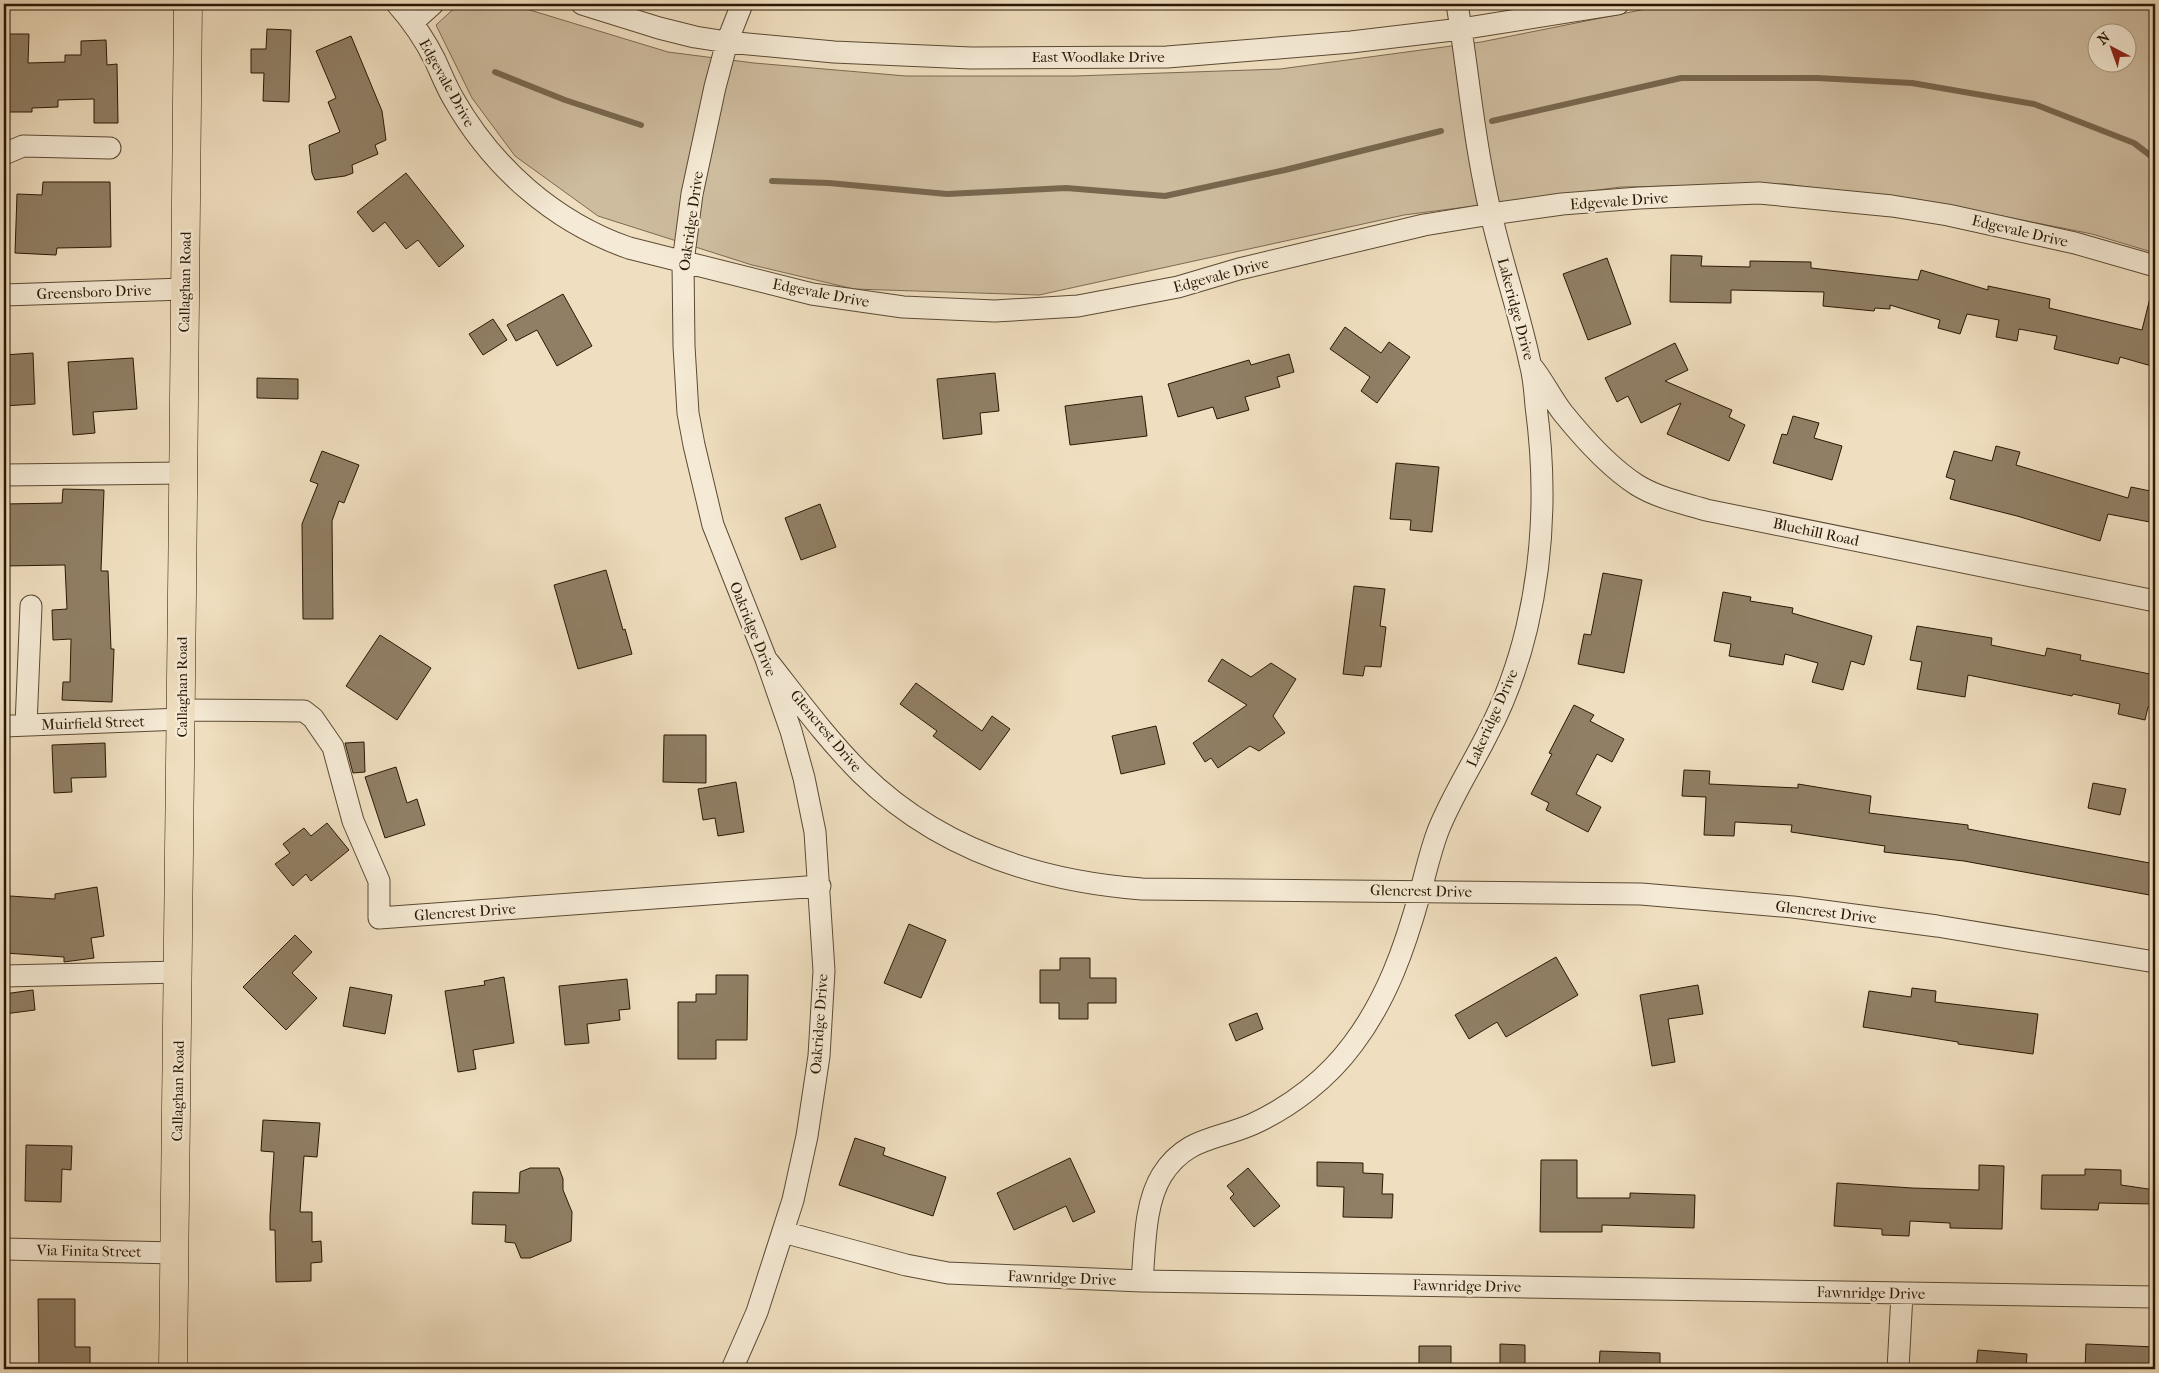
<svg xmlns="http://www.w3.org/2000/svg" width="2159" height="1373" font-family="'IM FELL French Canon',serif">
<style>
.green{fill:#cebc9f;stroke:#7c6a52;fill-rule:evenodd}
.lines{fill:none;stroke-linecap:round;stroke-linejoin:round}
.stream{stroke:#78674e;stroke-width:6}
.building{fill:#907f65;stroke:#2a1804}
.minor-casing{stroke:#5b4a33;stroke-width:23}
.major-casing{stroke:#2a1804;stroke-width:29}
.minor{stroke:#f5ead5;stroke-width:21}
.major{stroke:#efdebf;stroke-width:28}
.labels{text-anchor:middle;stroke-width:5;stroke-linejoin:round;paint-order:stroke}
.street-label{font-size:15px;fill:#2a1804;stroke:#f5ead5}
</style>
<rect width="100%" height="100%" fill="#efdebf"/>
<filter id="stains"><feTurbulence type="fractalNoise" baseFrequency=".004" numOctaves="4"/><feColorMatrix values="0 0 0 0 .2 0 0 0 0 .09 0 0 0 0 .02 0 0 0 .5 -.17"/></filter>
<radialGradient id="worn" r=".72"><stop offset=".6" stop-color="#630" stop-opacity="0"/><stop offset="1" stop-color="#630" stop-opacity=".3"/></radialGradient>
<!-- green -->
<path class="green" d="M459 4H510L668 52 754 63 906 76H1075L1280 69 1481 42 1671 4H2155V253L2092 234 1947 205 1785 184 1621 187 1404 215 1039 295 854 289 752 265 598 216 515 156 472 98 436 25ZM2096 32H2126V62H2096Z"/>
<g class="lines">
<!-- stream -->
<path class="stream" d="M495 72 565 100 641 125
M1492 121 1681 78H1817L1912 83 2034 104 2134 143 2155 159
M772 181 829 183 947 194 1066 188 1165 196 1285 170 1441 131"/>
</g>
<!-- building -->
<path class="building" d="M267 29 291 30 289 102 263 101 264 73H251V49H266Z
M4 34H29L28 63 65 62V55H81V41L106 40 107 65 117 64 118 123H94V99L58 100V107L32 108V112H4Z
M351 36 382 111 386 140 375 145 378 154 352 165 353 173 345 176 315 180 312 173 309 145 340 132 328 102 336 98 316 51Z
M406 173 464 246 439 267 418 240 406 249 385 222 373 232 357 212Z
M43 182H110L111 247 57 248 56 255 15 253 17 194 42 195Z
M1671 255 1702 256 1701 266 1750 267V261L1811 262V268L1918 280 1921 270 1988 290V286L2050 299 2049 308 2142 330 2150 298 2155 299V367L2120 357 2118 364 2054 349 2057 336 2019 329 2017 341 1996 337 1999 320 1967 314 1960 334 1938 328 1940 320 1890 305V309L1875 308 1874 311 1823 306 1824 292 1731 290V303L1670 302Z
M1607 258 1631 324 1588 340 1563 274Z
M563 294 592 346 557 366 537 330 516 341 507 325Z
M493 319 507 340 483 355 469 334Z
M1345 327 1381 353 1389 342 1410 357 1377 403 1361 391 1370 377 1330 349Z
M1675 343 1688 370 1665 381 1732 410 1729 417 1745 425 1729 461 1667 434 1681 403 1641 423 1628 396 1617 402 1605 378Z
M33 353 35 404 4 406V355Z
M1289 354 1294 372 1277 377 1280 387 1245 397 1249 410 1217 419 1213 407 1178 417 1168 384 1249 360 1251 365Z
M133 358 137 409 93 412 95 433 73 435 68 362Z
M995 373 999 411 980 413 982 434 943 439 937 379Z
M257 378 298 379V399L257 398Z
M1142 396 1147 436 1070 445 1065 406Z
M1793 416 1819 423 1814 438 1842 446 1832 480 1773 463 1782 434 1787 435Z
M1996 446 2020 452 2016 465 2128 498 2131 487 2155 492V523L2108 514 2100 541 2017 516 1950 499 1955 480 1946 477 1954 451 1992 461Z
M322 451 359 465 344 503 339 501 332 521 333 619H303L302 524 318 484 310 481Z
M1396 463 1439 467 1432 532 1410 530 1411 520 1390 519Z
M63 489 104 490 101 571H108L111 649H114L112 702 62 700 63 682H70L71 639 53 640 52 610 67 609 65 565 4 566V504L62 503Z
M820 504 836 547 801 560 785 518Z
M606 570 623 630 625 629 632 654 578 669 554 585Z
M1603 573 1642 580 1624 673 1578 664 1584 634 1591 635Z
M1354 586 1385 589 1380 626 1386 627 1381 667 1365 666 1363 676 1343 674Z
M1723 592 1751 597 1750 601 1793 608 1792 613 1872 636 1864 665 1851 661 1843 690 1812 682 1818 663 1785 654 1783 665 1729 656 1731 644 1714 641Z
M1917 626 1992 638 1991 645 2045 656 2047 648 2081 655 2080 660 2155 675V709L2148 707 2145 720 2118 714 2120 704 2073 694 2072 696 1968 675 1965 697 1917 689 1922 662 1910 660Z
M380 635 431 668 397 720 346 686Z
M1222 659 1251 677 1271 663 1296 679 1273 716 1285 733 1259 751 1250 746 1218 768 1211 758 1205 762 1193 743 1247 705 1208 681Z
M916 683 982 731 992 716 1010 729 980 770 933 736 937 731 900 704Z
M1574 705 1594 715 1590 721 1624 739 1612 762 1597 754 1576 794 1601 807 1588 832 1546 810 1549 803 1531 794 1552 754 1549 753Z
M1156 726 1165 764 1121 774 1112 736Z
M664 735H706V783L663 782Z
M364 742 365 772 353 773 345 743Z
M105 743 106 777 71 778 72 792 54 793 52 745Z
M396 767 407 803 417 799 425 825 385 838 365 777Z
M1684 770 1710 771 1709 784 1798 788V784L1871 796 1869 813 1968 825V829L2155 864V896L1964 861 1884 852 1885 846 1791 832 1792 825 1735 822 1734 836 1704 835 1706 797 1682 796Z
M736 782 744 832 718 836 715 818 703 820 698 789Z
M2093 783 2126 789 2120 815 2088 808Z
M327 823 349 850 311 881 306 874 293 886 275 864 290 853 283 844 304 828 311 836Z
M97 887 104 936 91 938 94 958 64 962V957L5 953 10 896 55 899V894Z
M909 924 946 940 921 998 884 983Z
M295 935 312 952 292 973 317 998 286 1030 243 987Z
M1556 957 1578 995 1506 1037 1497 1022 1469 1039 1455 1015Z
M1060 958H1090V978H1116V1003H1088V1019H1059V1003H1040V970H1060Z
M716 975H748L747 1040H716V1059H678V1002H696V994H716Z
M504 977 514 1043 473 1050 476 1069 458 1072 445 991 485 985 484 981Z
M627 979 630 1009 619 1010 620 1020 587 1024 589 1043 565 1045 559 986Z
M1698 985 1703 1014 1668 1019 1675 1062 1652 1066 1640 995Z
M350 987 392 995 385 1034 343 1026Z
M1912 988 1936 991 1935 1002 2038 1014 2033 1054 1958 1044V1042L1863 1027 1869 991 1911 997Z
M33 990 35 1010 4 1014V994Z
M1257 1013 1263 1029 1236 1041 1229 1024Z
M263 1120 320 1123 317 1157 304 1156 300 1212H312V1242L321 1241 322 1262 311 1263V1281L276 1282 275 1230H270V1216L274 1152 261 1151Z
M855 1138 885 1148 883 1155 946 1177 933 1216 839 1185Z
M26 1145 72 1146 71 1170 62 1169 61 1202 25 1201Z
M1070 1158 1095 1212 1073 1222 1066 1206 1014 1230 997 1193Z
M1541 1160H1577V1198H1630V1193L1695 1195 1694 1228 1602 1225V1232H1540Z
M1317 1162 1363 1163V1173L1383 1174 1382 1194H1393L1392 1218 1343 1217 1344 1187 1317 1186Z
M1979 1165 2004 1166 2002 1229 1950 1228V1223L1910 1221 1909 1236 1882 1235V1229L1834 1226 1837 1183 1912 1188 1979 1190Z
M530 1168H559L563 1179V1190L572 1212 571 1241 530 1258H521L515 1243 505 1242 506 1225 472 1224 473 1192 519 1193 520 1172Z
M1248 1168 1280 1206 1254 1227 1230 1198 1234 1194 1227 1186Z
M2085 1169 2121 1170V1185L2155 1190V1204L2099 1203 2098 1210 2041 1209 2042 1175H2085Z
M38 1299H75V1347H90V1369H39Z
M1500 1344 1525 1345V1369H1500Z
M2086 1344 2155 1347V1369H2085Z
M1419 1346H1451V1369H1419Z
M1978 1350 2027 1354 2026 1369H1976Z
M1600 1351 1660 1353V1369H1599Z"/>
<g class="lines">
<!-- minor casing -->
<g class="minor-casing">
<path id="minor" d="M397 4C412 21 425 40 435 60 441 73 446 86 453 98 492 167 554 222 629 248L812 294 903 307 995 311 1078 306 1178 287 1239 269 1424 225 1491 214 1562 204 1639 198 1759 193 1892 206 1948 215 2075 243 2155 266
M582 4 659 28 695 37 727 42 834 52 971 58 1167 57 1351 42 1461 29 1618 4
M413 22 433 4
M4 154 23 146 110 148
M4 295 184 289
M1533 368C1544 382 1552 399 1563 413 1584 439 1609 467 1637 485 1658 498 1683 503 1706 510L2155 601
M4 475 184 473
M766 659C797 698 826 738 861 773 937 848 1037 881 1142 889L1641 894 1793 907 1937 926 2155 962
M182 710 304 711 313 718 333 747 353 821 379 881V918L820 886
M26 725 31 606
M4 726 182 719
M4 976 179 972
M783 1232 906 1265 948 1273 1142 1281 2155 1297
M4 1249 175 1253
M1142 1281C1145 1248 1144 1204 1162 1175 1186 1137 1217 1140 1253 1124 1292 1106 1328 1078 1353 1044 1387 999 1405 947 1420 893 1426 872 1430 852 1438 831 1451 798 1471 767 1487 735 1505 701 1518 665 1527 627 1544 554 1546 480 1536 406 1535 392 1534 377 1530 363 1517 302 1495 243 1484 182 1472 123 1467 63 1457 4
M732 1369 757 1312 793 1200 807 1136 819 1056 824 971 815 832 804 778 791 731 766 659 713 525 694 445 688 413 684 346 683 262 692 194 715 87 727 42 742 4
M1898 1369 1902 1294"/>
</g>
<!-- major casing -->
<g class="major-casing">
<path id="major" d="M173 1369C181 914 182 459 188 4"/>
</g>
<!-- minor -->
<use href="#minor" class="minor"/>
<!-- major -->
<use href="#major" class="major"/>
</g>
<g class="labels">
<!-- street labels -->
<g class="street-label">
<text x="1098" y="62">East Woodlake Drive</text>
<text transform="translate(447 83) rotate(61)" y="5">Edgevale Drive</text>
<text transform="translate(1619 201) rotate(-4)" y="5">Edgevale Drive</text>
<text transform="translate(691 221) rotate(-82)" y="5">Oakridge Drive</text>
<text transform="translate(2020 231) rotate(13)" y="5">Edgevale Drive</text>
<text transform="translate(1221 275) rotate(-15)" y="5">Edgevale Drive</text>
<text transform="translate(185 282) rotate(-89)" y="5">Callaghan Road</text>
<text transform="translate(94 292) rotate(-2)" y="5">Greensboro Drive</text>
<text transform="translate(821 293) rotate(11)" y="5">Edgevale Drive</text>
<text transform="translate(1516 309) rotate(75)" y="5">Lakeridge Drive</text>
<text transform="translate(1816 532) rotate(12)" y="5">Bluehill Road</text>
<text transform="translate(753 629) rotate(68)" y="5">Oakridge Drive</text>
<text transform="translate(182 687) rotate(-90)" y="5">Callaghan Road</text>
<text transform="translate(1492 718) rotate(-66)" y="5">Lakeridge Drive</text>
<text transform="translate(93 723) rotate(-2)" y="5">Muirfield Street</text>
<text transform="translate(826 731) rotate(50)" y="5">Glencrest Drive</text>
<text transform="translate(1421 891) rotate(1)" y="5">Glencrest Drive</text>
<text transform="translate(465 912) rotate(-4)" y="5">Glencrest Drive</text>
<text transform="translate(1826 912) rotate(7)" y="5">Glencrest Drive</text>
<text transform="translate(819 1024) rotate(-86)" y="5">Oakridge Drive</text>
<text transform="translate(178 1091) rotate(-89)" y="5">Callaghan Road</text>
<text transform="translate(89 1251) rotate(1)" y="5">Via Finita Street</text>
<text transform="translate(1062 1278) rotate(2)" y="5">Fawnridge Drive</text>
<text transform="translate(1467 1286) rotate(1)" y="5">Fawnridge Drive</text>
<text transform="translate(1871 1293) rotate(1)" y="5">Fawnridge Drive</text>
</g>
</g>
<!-- margin -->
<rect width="2159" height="1373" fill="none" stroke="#efdebf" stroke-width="20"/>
<rect x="5" y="5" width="2149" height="1363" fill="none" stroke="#2a1804" stroke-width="2.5"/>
<rect x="10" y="10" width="2139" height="1353" fill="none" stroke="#2a1804"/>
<!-- north arrow -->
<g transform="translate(2112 48) rotate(319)"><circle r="24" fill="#f5ead5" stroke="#a49681"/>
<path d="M0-4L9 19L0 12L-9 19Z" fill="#8f2418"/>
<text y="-8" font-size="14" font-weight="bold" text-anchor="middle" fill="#2a1804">N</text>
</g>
<rect width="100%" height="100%" filter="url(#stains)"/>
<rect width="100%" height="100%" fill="url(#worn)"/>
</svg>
